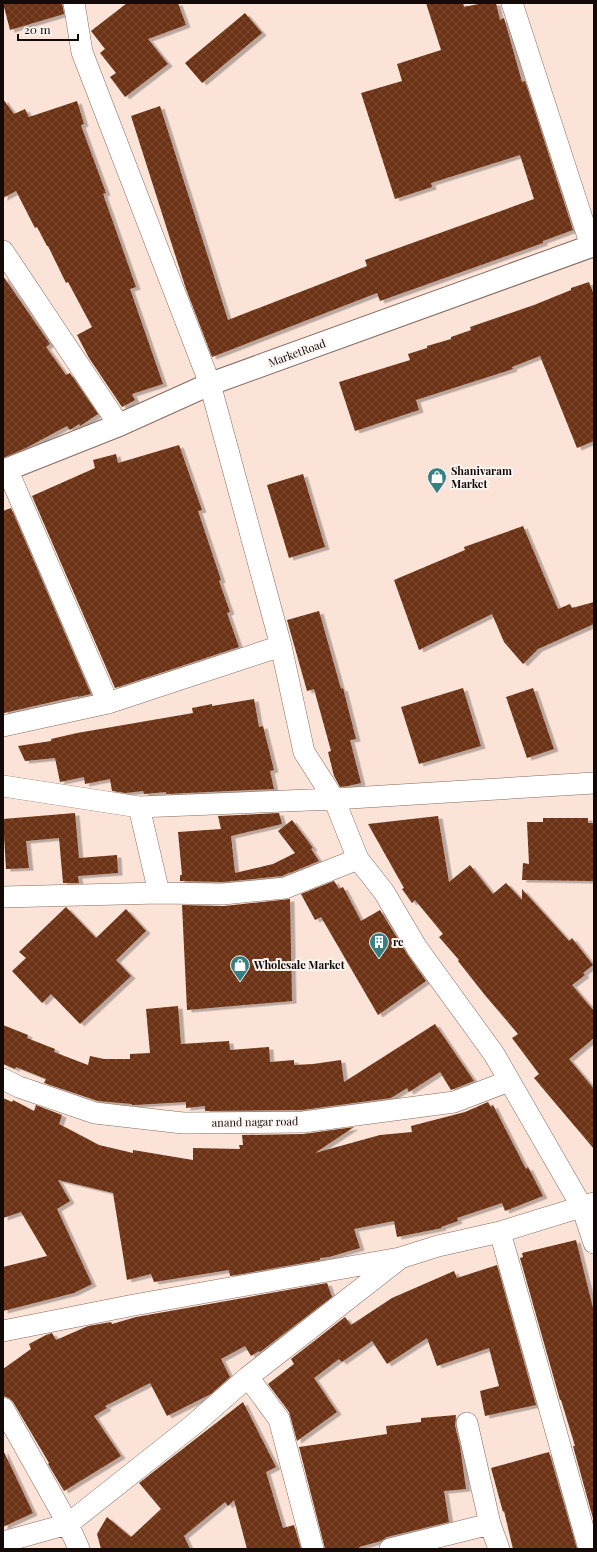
<svg xmlns="http://www.w3.org/2000/svg" width="597" height="1552" font-family="'Playfair Display',serif">
<style>
.building{fill:url(#building-cross-hatch);filter:url(#shadow)}
.lines{fill:none;stroke-linecap:round;stroke-linejoin:round}
.street-casing{stroke:#856b5f;stroke-width:22}
.secondary-casing{stroke:#856b5f;stroke-width:24}
.street{stroke:#fff;stroke-width:21}
.secondary{stroke:#fff;stroke-width:22}
.labels{text-anchor:middle;stroke-width:4;stroke-linejoin:round;paint-order:stroke}
.street-label{font-size:11px;fill:#130906;stroke:#fbf5f2}
.poi-label{font-size:11px;font-weight:bold;fill:#130906;stroke:#fbf5f2;text-anchor:start}
</style>
<defs>
<pattern id="building-cross-hatch" width="8" height="8" patternUnits="userSpaceOnUse"><rect width="8" height="8" fill="#6c3212"/><path d="M0 0l8 8M0 8l8-8" fill="none" stroke="#7b4c32"/></pattern>
<filter id="shadow"><feDropShadow dx="4.5" dy="2.5" stdDeviation="0" flood-color="#0004"/></filter>
</defs>
<rect width="100%" height="100%" fill="#fce3d8"/>
<!-- building -->
<path class="building" d="M3 3H62L64 14 10 30Z
M127 3H178L186 25 148 39 168 64 125 97 110 77 116 73 100 53 105 49 91 31Z
M426 3H463L464 7 483 3H496L500 20 504 18 522 82 525 81 573 230 543 241V243L380 301 377 293 212 357 186 289 131 116 160 106 228 320 367 266 365 260 534 199 520 155 431 183 432 187 395 199 361 93 402 81 397 64 441 50Z
M245 13 262 33 202 83 185 63Z
M3 99 14 114 25 109 29 117 77 101 84 124 81 125 83 131 106 193 103 194 136 287 130 289 163 384 132 394 135 400 122 407 89 358 77 335 92 327 68 282 66 283 48 246H47L37 227 35 228 16 191 3 198Z
M3 276 50 344 46 347 66 375 70 373 98 414 80 426 79 424 70 430 67 426 26 448 3 458Z
M589 282 594 295V441L577 448 540 356 512 367 513 369 416 400 419 410 355 431 339 382 410 360 408 354 427 348V346L451 339V337L471 330 470 327 534 305 571 290V288Z
M179 445 202 510 198 511 221 580 219 581 230 612 227 613 239 647 115 688 32 496 95 468 93 460 116 454 118 463Z
M303 474 325 547 289 558 267 485Z
M11 508 91 694 78 697V696L4 713 3 710V511Z
M523 526 558 609 570 604 572 608 594 602V624L538 649 523 664 504 642 492 614 419 650 394 580 465 550 464 547Z
M319 611 341 689 343 688 356 739 350 740 361 783 348 786 340 787 334 776 328 752 331 751 314 689 307 691 287 620Z
M463 688 481 746 419 764 401 707Z
M533 688 554 749 527 758 506 697Z
M254 699 259 727 263 726 274 770 270 771 274 789 166 794V792L144 794 143 791 126 793 112 791 110 779 85 784 84 777 60 782 55 758 25 761 18 746 51 741V739L77 733 193 713 192 708 212 704V706Z
M75 813 79 858 117 855 118 873 78 876 79 883H63L59 838 26 841 29 868 6 869 3 819Z
M279 813 282 824 231 836 235 873 273 864 295 853 278 831 292 820 313 848 311 849 319 861 290 873 289 872V873L282 876 223 882 180 881V875H182L178 832 221 829 218 816Z
M438 816 449 882 470 865 493 894 506 883 522 900V889L569 941 572 938 593 965 583 973 585 975 572 985 594 1011V1038L569 1059 594 1089V1149L534 1078 539 1074 512 1038 518 1034 484 994 458 961 459 960 439 937 443 934 415 900 412 903 402 889 404 888 368 824Z
M543 818H588V823H594V881L522 880 523 863 529 864 527 822H543Z
M334 881 339 889 343 887 361 921 380 910 407 954 426 981 378 1015 321 917 315 920 301 894Z
M290 899 292 1001 187 1010 182 905 224 906Z
M66 907 96 938 126 909 146 931 116 960 131 976 80 1024 51 994 42 1003 12 971 26 958 19 952Z
M178 1006 181 1044 229 1041 230 1050 269 1047 270 1062 294 1060V1065L313 1064 341 1060 344 1082 435 1024 474 1081 451 1090 440 1072 409 1092 407 1088 391 1098 302 1110 205 1111V1106L186 1108V1102L134 1105H132V1104L98 1101 44 1083 46 1079 16 1067 15 1069 3 1064V1025L28 1035 27 1038 55 1049 54 1052 88 1065 90 1056 104 1059H130V1054L150 1053 146 1009Z
M3 1098 12 1102 13 1100 34 1111 36 1105 62 1115 59 1124 99 1145 133 1153V1150L193 1160V1148L240 1149 239 1145H243L242 1135 303 1134 354 1127 315 1153 380 1135 412 1132 411 1126 465 1112 488 1102 491 1107 493 1105 526 1169 528 1167 543 1196 505 1211 502 1203 457 1218 458 1221 441 1227 442 1228 397 1237 394 1221 354 1229 360 1248 329 1257 320 1258V1260L230 1276 229 1270 154 1282 151 1274 127 1280 113 1193 58 1180 70 1201 57 1209 92 1284 74 1293 3 1311V1267L47 1256 21 1212 3 1218Z
M576 1240 594 1312V1522L573 1446H575L561 1400H560L520 1258 523 1257 522 1253Z
M497 1265 536 1405 485 1416 480 1391 499 1386 489 1348 437 1366 427 1338 387 1364 372 1341 342 1362 339 1359 314 1378 337 1412 297 1441 289 1412 268 1384 294 1364 291 1359 345 1317 351 1325 392 1298 454 1271 457 1278Z
M327 1283 332 1297 260 1352 259 1351 251 1356 245 1346 221 1359 230 1377 211 1394 167 1416 150 1383 105 1406 107 1408 94 1416 121 1456 64 1491 48 1464 49 1463 13 1402 9 1398 3 1396V1369L31 1349 29 1344 46 1335 52 1333 56 1340 88 1326 111 1322 112 1324 136 1317Z
M243 1402 276 1467 266 1472 283 1528 294 1525 301 1549H247L234 1500 228 1506 225 1502 184 1536 190 1549H101L97 1534 107 1517 131 1537 161 1509 139 1483Z
M456 1415 455 1426 460 1446 466 1489 444 1491 449 1522 387 1537 381 1541 359 1547 360 1549H325L299 1447 387 1434 386 1426 421 1422V1418Z
M3 1450 33 1513 3 1527Z
M549 1452 577 1549H513L504 1511 503 1512 491 1468Z"/>
<g class="lines">
<!-- street casing -->
<g class="street-casing">
<path id="street" d="M74 3 82 52 210 384 281 646 304 752 334 799 358 859 384 892 417 948 494 1054 582 1207 594 1243
M512 3 591 246
M3 251 119 425
M7 469 108 703
M3 726 108 703 281 646
M3 786 139 807 334 799 594 783
M139 807 159 893 223 894 285 888 358 859
M3 897 159 893
M3 1079 19 1087 95 1113 183 1123 303 1122 454 1102 509 1081
M500 1232 589 1549
M3 1331 134 1305 400 1258 438 1246 500 1232 594 1203
M248 1377 279 1419 313 1549
M3 1408 68 1524 79 1549
M467 1423 490 1524 499 1549
M3 1542 68 1524 193 1425 248 1377 398 1260
M390 1549 490 1524"/>
</g>
<!-- secondary casing -->
<g class="secondary-casing">
<path id="secondary" d="M3 471 119 425 210 384 594 245"/>
</g>
<!-- street -->
<use href="#street" class="street"/>
<!-- secondary -->
<use href="#secondary" class="secondary"/>
</g>
<!-- icons -->
<defs>
<g id="shop-pin" transform="scale(1)"><path d="M0 17L-7.5 6A9.5 9.5 0 1 1 7.5 6Z" fill="#378081" stroke="#fbf5f2"/><path d="M-5-2.5h2.3a2.7 3.5 0 0 1 5.4 0H5L5.5 6h-11ZM-1.5-2.5h3a1.5 2.3 0 0 0-3 0Z" fill="#fff"/></g>
<g id="building-pin" transform="scale(1)"><path d="M0 17L-7.5 6A9.5 9.5 0 1 1 7.5 6Z" fill="#378081" stroke="#fbf5f2"/><path d="M-4-6H4V6H1V3H-1V6H-4ZM-2.5-4.3h1.7v1.8h-1.7ZM.8-4.3h1.7v1.8H.8ZM-2.5-1h1.7V.8h-1.7ZM.8-1h1.7V.8H.8Z" fill="#fff"/></g>
</defs>
<g fill-rule="evenodd">
<use href="#shop-pin" x="437" y="477"/>
<use href="#building-pin" x="379" y="942"/>
<use href="#shop-pin" x="240" y="965"/>
</g>
<g class="labels">
<!-- street labels -->
<g class="street-label">
<text transform="translate(297 353) rotate(-20)" y="4">MarketRoad</text>
<text transform="translate(255 1122) rotate(-1)" y="4">anand nagar road</text>
</g>
<!-- poi labels -->
<g class="poi-label">
<text x="451" y="475">Shanivaram<tspan x="451" dy="13">Market</tspan></text>
<text x="393" y="946">re</text>
<text x="254" y="969">Wholesale Market</text>
</g>
</g>
<!-- border -->
<rect width="597" height="1552" fill="none" stroke="#130906" stroke-width="8"/>
<!-- scale -->
<path d="M18 34v6h60v-6" fill="none" stroke="#130906" stroke-width="2"/>
<text x="24" y="34" font-size="12" fill="#130906" stroke="#fbf5f2" stroke-width="3" paint-order="stroke">20 m</text>
</svg>
